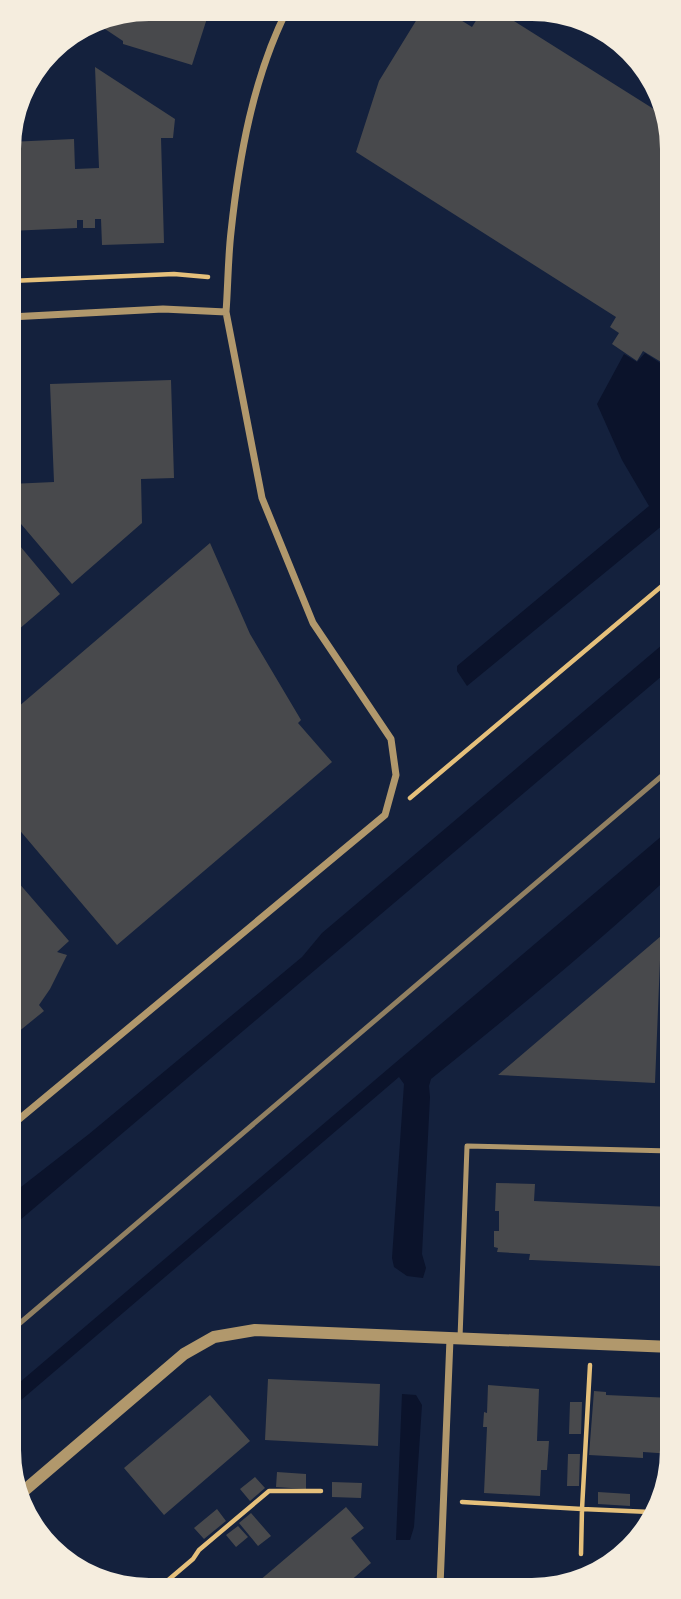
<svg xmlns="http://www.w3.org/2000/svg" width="681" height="1599" font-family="Lato,sans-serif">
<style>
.water{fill:#0b132b}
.building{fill:#48494c}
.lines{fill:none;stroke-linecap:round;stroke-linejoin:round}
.path{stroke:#e5c07b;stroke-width:4.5}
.service{stroke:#b1986c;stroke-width:5}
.minor{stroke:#b1986c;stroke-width:7}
.tertiary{stroke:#b1986c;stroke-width:12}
.rail{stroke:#918062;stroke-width:5}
</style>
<rect width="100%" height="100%" fill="#14213d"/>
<!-- water -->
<path class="water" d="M645 353 666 367 668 363 669 520 467 686 457 671V666L649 506 622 460 597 404 624 354 637 362Z
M669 639V670L13 1226 12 1194 89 1134 302 957 322 933Z
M670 829V876C593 947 513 1013 431 1079L429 1086 430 1097 422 1254 426 1268 423 1278 407 1276 394 1267 392 1258 404 1084 399 1077 13 1407V1388Z
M402 1394 416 1395 422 1405 414 1527 410 1540H396Z"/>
<!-- building -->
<path class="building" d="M149 9H210L192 65 123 44V41L93 21Z
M422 11H446L472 27 482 11H498L668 118V177L662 186 668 189V362L666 365 643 351 637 361 612 344 619 333 610 327 616 317 356 152 379 81Z
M95 67 175 119 173 138H161L164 243 102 245 101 219H95V228H83V220H77V228L9 231V142L74 139 75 169 99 168Z
M171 380 174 478 141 479 142 523 72 584 10 511V484L54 482 50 384Z
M10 534 60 594 11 636 10 567Z
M210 543 250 634 301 720 298 723 332 762 117 945 11 820V713Z
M11 874 69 941 57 952 67 955 50 989 39 1005 44 1011 12 1037Z
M661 936 655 1083 498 1075Z
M496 1183 535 1184 534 1201 671 1207V1260H660V1266L532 1260H529L530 1254 497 1252 498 1248 494 1247V1231H499V1211H495Z
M268 1379 380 1384 378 1446 265 1440Z
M488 1385 539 1389 537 1441H549L547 1470H541L540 1496 484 1493 487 1427H483L484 1412 487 1413Z
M594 1391 606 1392V1395L672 1398V1454L643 1452V1458L589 1455Z
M210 1395 250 1441 164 1515 124 1468Z
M570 1402H582L581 1434H569Z
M568 1454H580L579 1486H567Z
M277 1472 306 1474V1489L276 1487Z
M255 1477 265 1488 250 1501 240 1489Z
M332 1482 362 1483 361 1498 332 1497Z
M598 1492 630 1494V1506L598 1504Z
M346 1507 364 1528 351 1538 371 1563 348 1583 344 1578 334 1587H313L304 1579 294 1587H252Z
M217 1509 226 1521 204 1539 194 1528Z
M251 1513 271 1536 258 1546 239 1523Z
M238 1526 248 1537 236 1547 226 1535Z
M49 1532 78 1566 56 1555 44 1536Z"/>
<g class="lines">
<!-- path -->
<path class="path" d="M10 281 174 274 208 277
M410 798 669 580
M462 1502 582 1509 590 1365
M581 1554 582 1509 650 1512
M611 1559V1555
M160 1587 193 1559 199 1550 269 1491H321"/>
<!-- service -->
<path class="service" d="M460 1338 467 1146 671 1151"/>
<!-- minor -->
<path class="minor" d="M10 317 163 309 226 312C228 286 228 258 231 232 239 157 253 78 287 10
M12 1125 385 815 396 775 391 739 313 623 262 498 226 312
M440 1586 450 1339"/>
<!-- tertiary -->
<path class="tertiary" d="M19 1495 184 1354 214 1337 255 1330 672 1347"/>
<!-- rail -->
<path class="rail" d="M13 1329 670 769"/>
</g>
<!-- crop -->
<path d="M0 0H681V1599H0ZM149 21H532A128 128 0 0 1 660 149V1450A128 128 0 0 1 532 1578H149A128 128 0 0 1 21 1450V149A128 128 0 0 1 149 21Z" fill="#f5edde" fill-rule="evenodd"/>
</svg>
